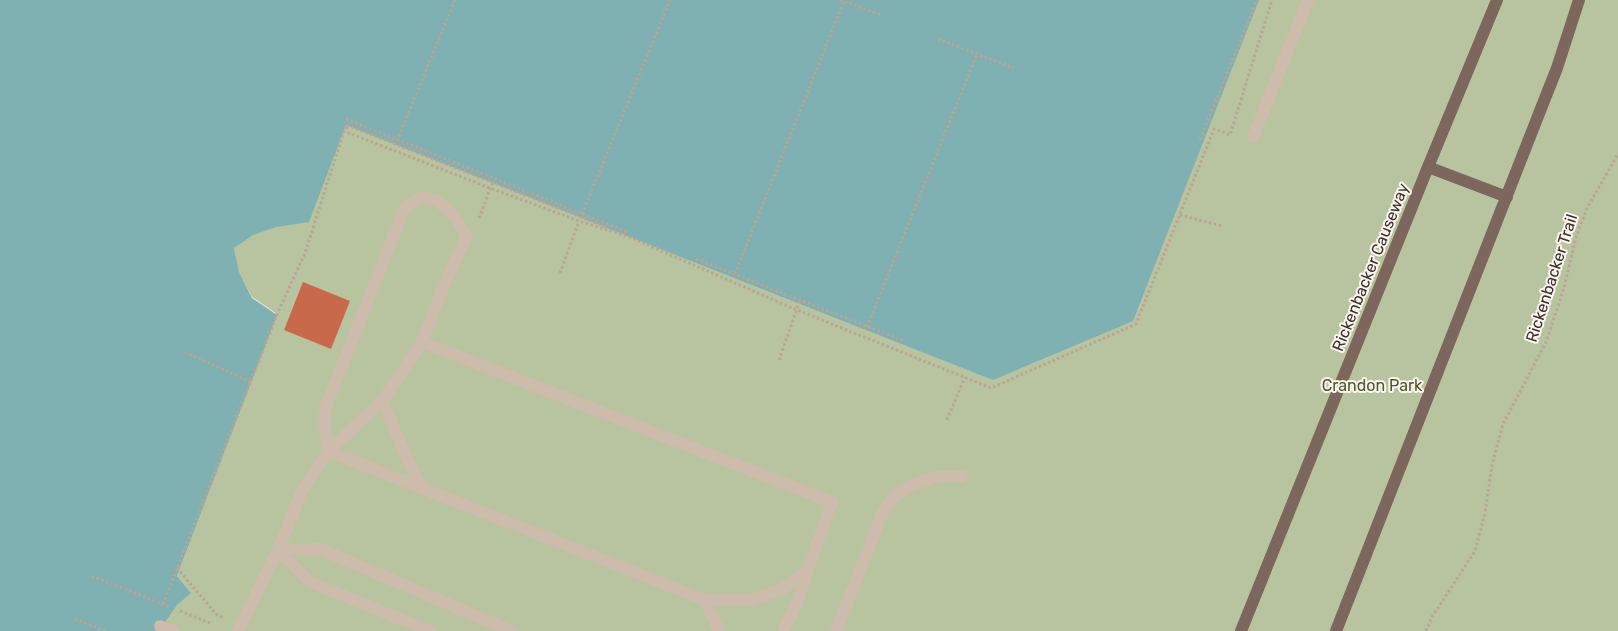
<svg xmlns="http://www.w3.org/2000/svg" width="1618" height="631" font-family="Rubik,sans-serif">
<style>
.green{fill:#b8c4a0}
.water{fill:#7fb0b2}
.building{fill:#c8694b}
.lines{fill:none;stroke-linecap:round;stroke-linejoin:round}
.path{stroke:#b9a596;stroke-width:3;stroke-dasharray:2.5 2.5;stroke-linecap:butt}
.minor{stroke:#cdbbac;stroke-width:12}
.major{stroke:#7d675c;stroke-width:12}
.labels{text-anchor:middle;stroke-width:4;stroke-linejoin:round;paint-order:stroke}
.street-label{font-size:16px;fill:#3b302b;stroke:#fbf5ee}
.park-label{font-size:16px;fill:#4a5a2e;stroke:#fbf5ee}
</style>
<rect width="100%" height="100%" fill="#f4ebe1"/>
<!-- green -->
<path class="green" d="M1259 0H1618V631H158C164 615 178 603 190 592L177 576 277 314 252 297 238 271 234 248 346 125Z"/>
<!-- water -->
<path class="water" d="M0 0H1259L1133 321 993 380 346 125 309 222 276 227 253 235 234 248 239 272 252 298 277 315 177 576 191 593 177 605 159 631H0Z"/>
<!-- building -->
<path class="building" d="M303 282 350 301 331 349 284 330Z"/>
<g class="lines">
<!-- path -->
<path class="path" d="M840 0 882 15
M938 39 1014 68
M346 119 625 231 627 235
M347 125 606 227
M1200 139 1257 0
M397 141 455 0
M582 214 670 0
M1180 215 1222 226
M479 218 493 182
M696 259 904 341
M560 273 579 221
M735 274 844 1
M867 327 977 54
M185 352 251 382
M779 360 800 300
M947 420 965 377
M177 568 217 615 224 618
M92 576 170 607
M163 604 278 312 305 253 346 125 349 133 490 188 579 221 627 236 797 310 991 388 1136 324 1214 129 1230 135 1272 0
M180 611 210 623
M75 619 105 631
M1426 631 1432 617 1475 551 1485 513 1492 465 1503 424 1546 342 1564 288 1576 237 1587 208 1618 154"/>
<!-- minor -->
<path class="minor" d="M1253 137 1308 0
M383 400C394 430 406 459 422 487
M278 550 320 549 511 631
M278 550 310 582 430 631
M705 600 719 631
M160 626 173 631
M238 631 278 550 302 491 328 451 383 400 422 342 444 285 467 236 453 215 438 201 422 197 405 207 326 406 324 423 328 451 705 600H752L782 589 807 572 832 502 422 342
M783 631 797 603 807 572
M836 631 883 512 895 495 912 485 935 477 962 476"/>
<!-- major -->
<path class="major" d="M1428 167 1507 197
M1241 631 1428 167 1497 0
M1336 631 1542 106 1557 68 1579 0"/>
</g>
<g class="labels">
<!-- street labels -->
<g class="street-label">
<text transform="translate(1370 267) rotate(-68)" y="6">Rickenbacker Causeway</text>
<text transform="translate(1551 278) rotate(-72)" y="6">Rickenbacker Trail</text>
</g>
<!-- park labels -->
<g class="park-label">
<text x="1372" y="391">Crandon Park</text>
</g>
</g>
</svg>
